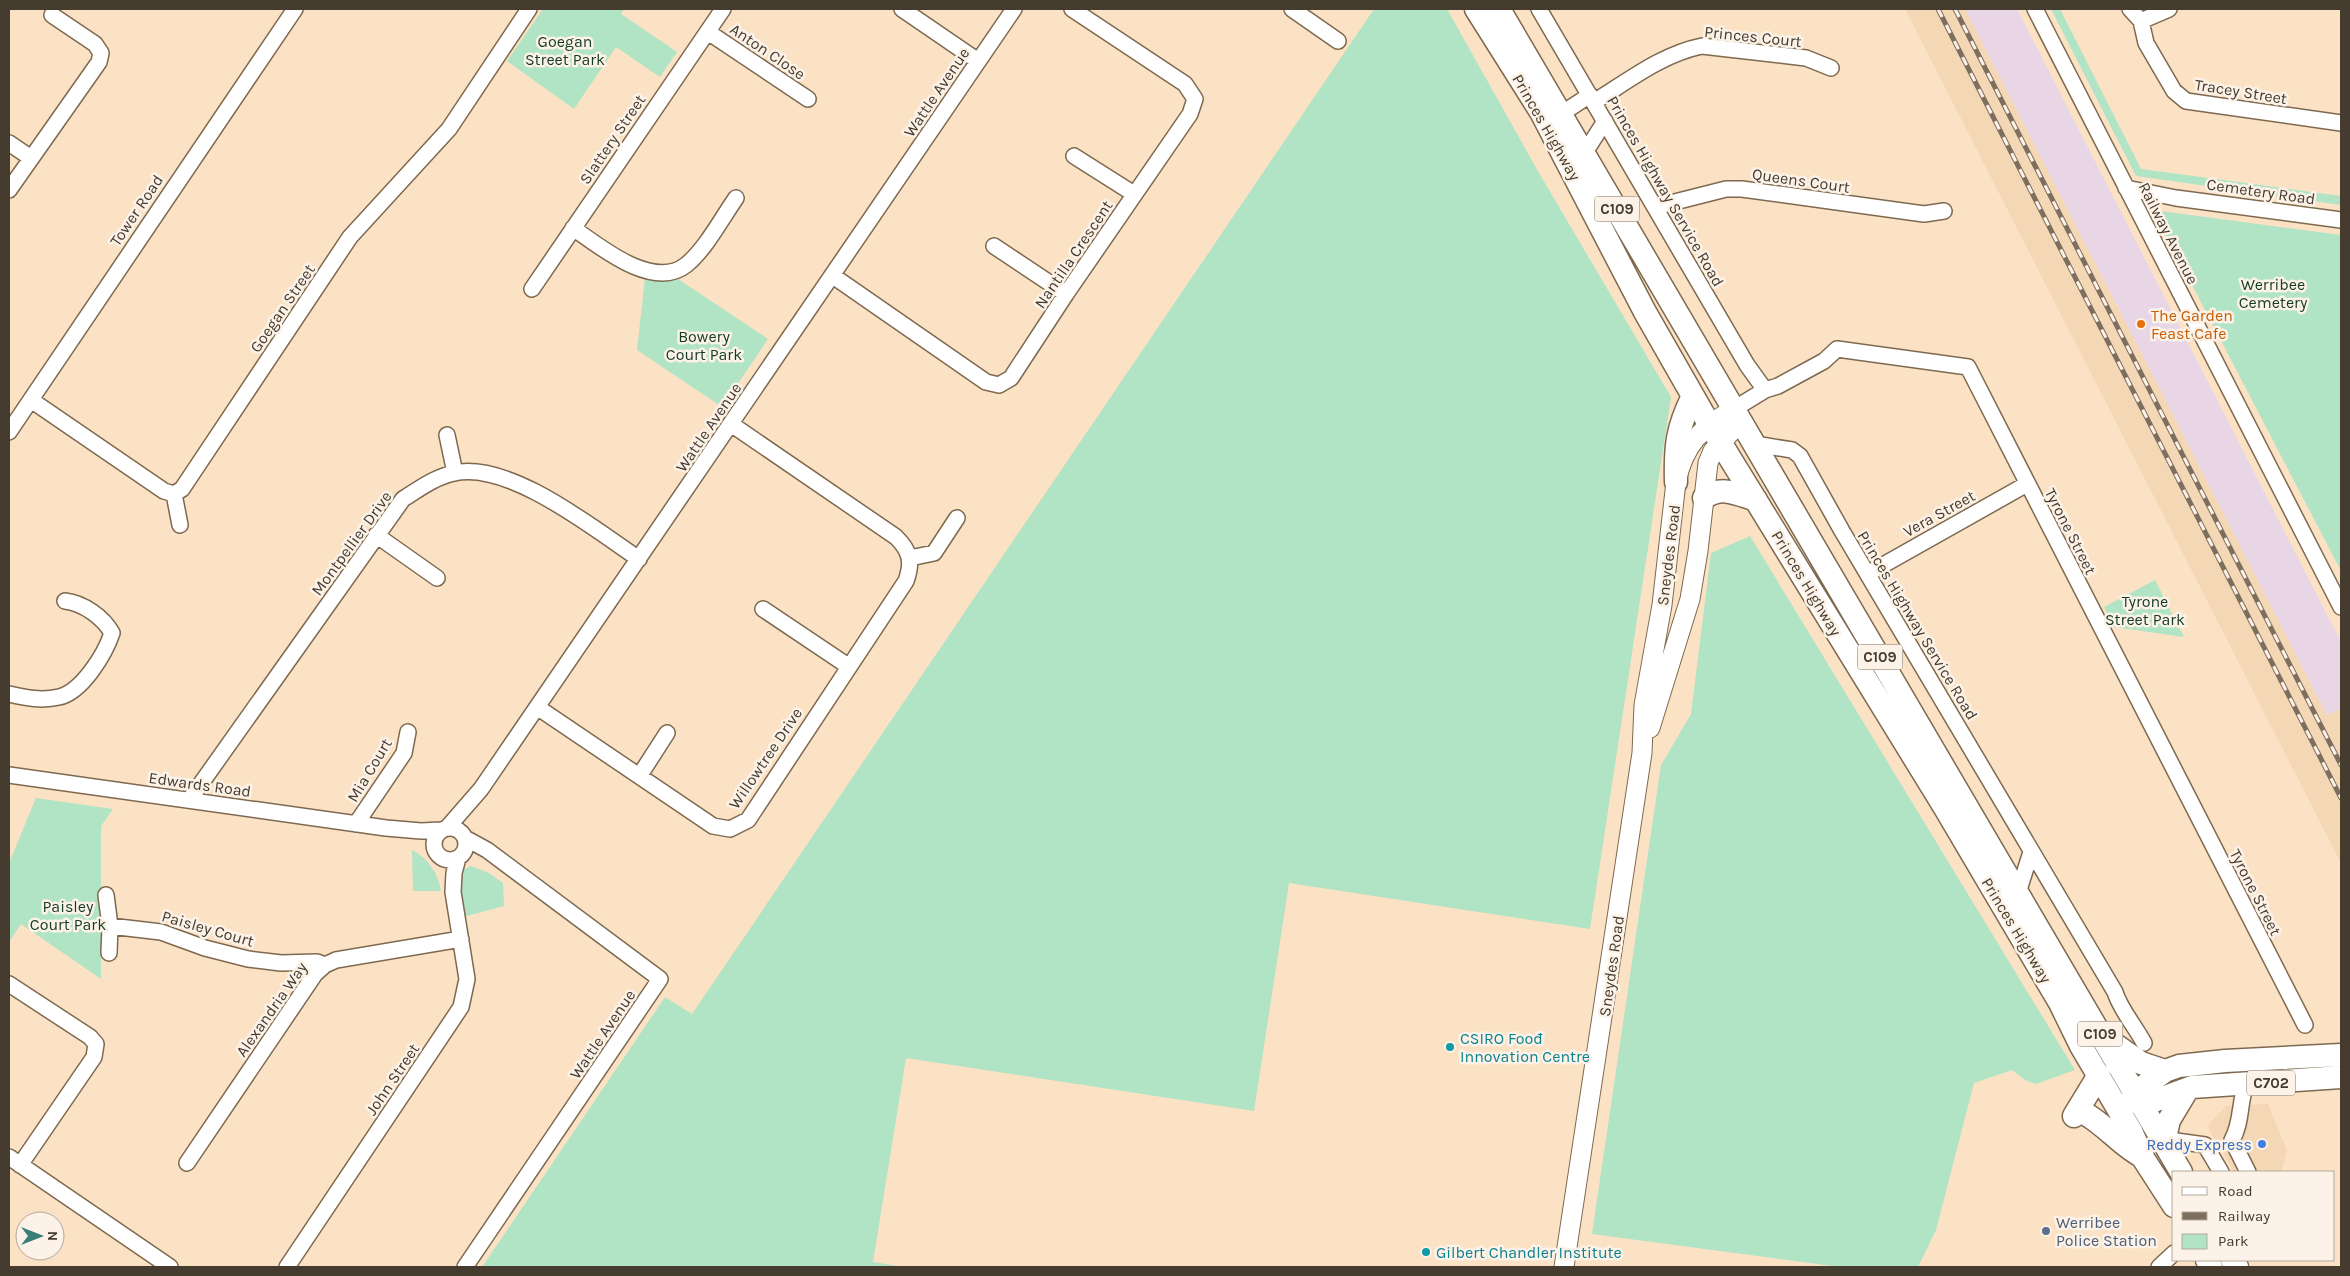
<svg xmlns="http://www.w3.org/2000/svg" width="2350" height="1276" font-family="Karla,sans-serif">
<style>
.built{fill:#f4d7b4}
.industrial{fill:#e8d6e7}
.green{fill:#b1e3c5}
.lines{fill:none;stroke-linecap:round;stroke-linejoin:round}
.minor-casing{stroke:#7e694f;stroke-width:18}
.major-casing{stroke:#7e694f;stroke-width:21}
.highway-casing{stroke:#7e694f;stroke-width:25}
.minor{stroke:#fff;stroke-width:15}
.major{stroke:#fff;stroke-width:19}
.highway{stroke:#fff;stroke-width:22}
.rail-casing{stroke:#7d6e5d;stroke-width:5}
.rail{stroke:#fcf2e7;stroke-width:3;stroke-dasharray:9;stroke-linecap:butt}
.food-dot{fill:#e8710a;stroke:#fcf2e7;stroke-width:2}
.culture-dot{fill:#0f9aa8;stroke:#fcf2e7;stroke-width:2}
.shop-dot{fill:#3f7fe0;stroke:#fcf2e7;stroke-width:2}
.service-dot{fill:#5c6f8a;stroke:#fcf2e7;stroke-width:2}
.labels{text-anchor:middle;stroke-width:5;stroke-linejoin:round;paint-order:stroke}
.shield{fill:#fcf2e7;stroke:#7c7266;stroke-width:1}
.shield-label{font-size:15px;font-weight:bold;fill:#453b2f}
.street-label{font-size:16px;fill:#453b2f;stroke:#fcf2e7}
.park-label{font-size:16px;fill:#133c27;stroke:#fcf2e7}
.food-label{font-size:16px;fill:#c56008;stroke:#fcf2e7;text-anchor:start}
.culture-label{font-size:16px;fill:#0d838f;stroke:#fcf2e7;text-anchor:start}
.shop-label{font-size:16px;fill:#366cbe;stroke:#fcf2e7;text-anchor:end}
.service-label{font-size:16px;fill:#4e5e75;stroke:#fcf2e7;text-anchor:start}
</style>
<rect width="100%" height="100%" fill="#fbe2c5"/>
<!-- built -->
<path class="built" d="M1905 9H1965L2327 715 2340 709 2341 711V863Z
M2268 1104 2287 1150 2281 1172H2234L2207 1126 2226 1106Z"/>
<!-- industrial -->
<path class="industrial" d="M1965 9H2017L2341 642V711L2340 709 2327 715Z"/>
<!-- green -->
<path class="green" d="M543 9H624L621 14 677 52 660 77 616 47 574 109 507 61Z
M1374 9H1447L1539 173 1671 397 1590 929 1289 883 1254 1111 906 1058 873 1262 904 1267H482L665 997 692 1014Z
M2051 9H2060L2141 169 2341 196V205L2136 176Z
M2153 210 2341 235V571Z
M675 277 768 339 722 407 637 350 645 278Z
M1750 536 2075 1070 2036 1084 2025 1080 2012 1070 1974 1083 1936 1230 1918 1267H1840L1592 1234 1661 765 1691 714 1711 553Z
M2155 580 2184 637 2114 627 2104 607Z
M36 798 113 809 101 826V979L21 924 9 942V863Z
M412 850C429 859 438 873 441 891H413Z
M471 866 489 873 503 883 504 906 463 917 457 884 462 870Z"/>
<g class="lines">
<!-- minor casing -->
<g class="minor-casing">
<path id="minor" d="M902 9 978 61
M1292 9 1338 41
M1539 9 1747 365 1765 390
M2035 9 2341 607
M2130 9 2141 21 2146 43 2174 91 2186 101 2341 123
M2141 21 2169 9
M708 32 808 99
M1594 102C1628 81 1662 54 1702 46L1806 58 1831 68
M1561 114 1590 95
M9 143 31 158
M1584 154 1605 121
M1074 156 1134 194
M2126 188 2176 198 2341 220
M9 190 99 62 101 53 95 44 52 15
M1655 207 1726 189H1742L1924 214 1944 211
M573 228C599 246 653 291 686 265 705 250 722 218 736 198
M994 246 1066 294
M833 276 986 382 999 385 1011 378 1066 294 1190 114 1195 99 1185 84 1072 9
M532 289 723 9
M31 400 164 491 174 494 182 489 350 237 449 129 529 9
M1734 409 1765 390 1778 386 1824 361 1837 349 1968 367 2305 1025
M9 432 295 9
M447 435 455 473
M1755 444 1792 450 1800 456 1842 531 2115 992C2120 1009 2135 1026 2144 1043
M174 494 180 525
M376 535 437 578
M910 558 934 553 957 518
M1869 573 2027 484
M763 609 848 666
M9 694C26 698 42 701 59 697 82 692 105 654 112 633 103 617 83 603 65 601
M537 707 713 826 730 829 748 820 906 581C913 562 910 551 896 537L731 424
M9 775 386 828 421 831 441 830
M640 775 667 733
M190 799 403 499C419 489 435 477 454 473 510 461 594 529 639 559
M356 824 404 753 408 732
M434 844a16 16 0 1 1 32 0a16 16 0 1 1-32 0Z
M447 828 481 789 1014 9
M2018 893 2031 852
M106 895 110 926 109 953
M110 926 161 932 205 948 248 959 281 963 317 962 325 965
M9 984 90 1037 96 1044 94 1057 20 1165
M2246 1084C2239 1103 2242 1123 2232 1140L2248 1172
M2164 1143 2176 1141 2205 1145 2221 1172
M9 1157 170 1267
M187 1163 315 974 325 965 336 960 461 939
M287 1267 461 1007 467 979 453 892 454 873 458 858
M465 1267 660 979 487 850 465 838
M2159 1267 2174 1253"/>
</g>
<!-- major casing -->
<g class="major-casing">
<path id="major" d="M1650 728 1690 599 1698 551 1708 463 1713 451 1741 421
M1564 1267 1642 753 1644 705 1662 605 1676 482C1684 444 1701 428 1734 409"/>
</g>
<!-- highway casing -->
<g class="highway-casing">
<path id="highway" d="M1476 9 1541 112 1645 312 1709 424 1945 808 2060 1003 2081 1046 2131 1131 2143 1158 2174 1206
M1499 9 2181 1172
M1676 482C1675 446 1677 428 1693 396
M1704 498C1722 485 1737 494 1756 500
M2107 1039 2141 1063 2165 1071
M2138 1099 2144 1086 2165 1071 2179 1066 2225 1061 2341 1055
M2128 1103 2138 1099 2154 1101 2192 1087 2341 1077
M2084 1113C2106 1125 2121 1146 2143 1157
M2074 1116 2099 1075
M2164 1143 2169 1120 2187 1090
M2207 1260 2211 1267
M2232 1260 2237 1267"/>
</g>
<!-- minor -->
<use href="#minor" class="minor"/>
<!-- major -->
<use href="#major" class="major"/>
<!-- highway -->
<use href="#highway" class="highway"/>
<!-- rail casing -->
<g class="rail-casing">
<path id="rail" d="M1938 9 2341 798
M1955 9 2341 765"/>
</g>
<!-- rail -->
<use href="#rail" class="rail"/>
</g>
<!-- markers -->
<circle class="food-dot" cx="2141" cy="324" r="5"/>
<g class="culture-dot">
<circle cx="1450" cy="1047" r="5"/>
<circle cx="1426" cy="1252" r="5"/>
</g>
<circle class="shop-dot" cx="2262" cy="1144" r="5"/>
<circle class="service-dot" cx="2046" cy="1231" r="5"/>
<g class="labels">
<!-- shield labels -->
<g class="shield">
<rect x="1594.5" y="196.5" width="45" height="25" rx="4"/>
<rect x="1857.5" y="644.5" width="45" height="25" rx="4"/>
<rect x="2077.5" y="1021.5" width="45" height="25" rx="4"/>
<rect x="2247" y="1070.5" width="48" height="25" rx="4"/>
</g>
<g class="shield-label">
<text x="1617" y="214">C109</text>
<text x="1880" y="662">C109</text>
<text x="2100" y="1039">C109</text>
<text x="2271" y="1088">C702</text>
</g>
<!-- street labels -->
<g class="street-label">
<text transform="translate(1753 36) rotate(6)" y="6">Princes Court</text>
<text transform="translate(768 51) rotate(34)" y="6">Anton Close</text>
<text transform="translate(2241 91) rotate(9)" y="6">Tracey Street</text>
<text transform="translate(936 92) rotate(-56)" y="6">Wattle Avenue</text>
<text transform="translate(1547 127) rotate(60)" y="6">Princes Highway</text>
<text transform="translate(612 139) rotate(-56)" y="6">Slattery Street</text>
<text transform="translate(1801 180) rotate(8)" y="6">Queens Court</text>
<text transform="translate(1666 191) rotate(60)" y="6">Princes Highway Service Road</text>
<text transform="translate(2261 191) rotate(8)" y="6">Cemetery Road</text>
<text transform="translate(136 210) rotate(-56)" y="6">Tower Road</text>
<text transform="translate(2169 233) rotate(63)" y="6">Railway Avenue</text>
<text transform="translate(1073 254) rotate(-56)" y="6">Nantilla Crescent</text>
<text transform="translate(282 308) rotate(-56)" y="6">Goegan Street</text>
<text transform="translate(708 427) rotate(-56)" y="6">Wattle Avenue</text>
<text transform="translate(1939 513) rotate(-29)" y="6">Vera Street</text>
<text transform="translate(2071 531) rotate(63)" y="6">Tyrone Street</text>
<text transform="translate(351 543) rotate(-54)" y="6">Montpellier Drive</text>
<text transform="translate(1668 555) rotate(-83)" y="6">Sneydes Road</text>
<text transform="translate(1807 583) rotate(59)" y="6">Princes Highway</text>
<text transform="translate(1918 625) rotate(59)" y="6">Princes Highway Service Road</text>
<text transform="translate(765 758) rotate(-56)" y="6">Willowtree Drive</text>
<text transform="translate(369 770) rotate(-59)" y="6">Mia Court</text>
<text transform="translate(200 784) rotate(8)" y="6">Edwards Road</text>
<text transform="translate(2256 892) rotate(63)" y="6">Tyrone Street</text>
<text transform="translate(208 928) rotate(16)" y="6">Paisley Court</text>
<text transform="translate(2017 930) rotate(59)" y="6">Princes Highway</text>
<text transform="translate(1611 966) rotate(-82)" y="6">Sneydes Road</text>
<text transform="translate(271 1009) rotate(-55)" y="6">Alexandria Way</text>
<text transform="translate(602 1034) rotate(-56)" y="6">Wattle Avenue</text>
<text transform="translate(392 1079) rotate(-56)" y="6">John Street</text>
</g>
<!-- park labels -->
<g class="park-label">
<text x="565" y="47">Goegan<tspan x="565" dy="18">Street Park</tspan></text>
<text x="2273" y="290">Werribee<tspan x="2273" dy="18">Cemetery</tspan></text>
<text x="704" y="342">Bowery<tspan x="704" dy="18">Court Park</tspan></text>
<text x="2145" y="607">Tyrone<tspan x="2145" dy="18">Street Park</tspan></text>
<text x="68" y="912">Paisley<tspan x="68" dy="18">Court Park</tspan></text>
</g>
<!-- food labels -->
<g class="food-label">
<text x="2151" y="321">The Garden<tspan x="2151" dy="18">Feast Cafe</tspan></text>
</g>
<!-- culture labels -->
<g class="culture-label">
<text x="1460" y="1044">CSIRO Foođ<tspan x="1460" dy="18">Innovation Centre</tspan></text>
<text x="1436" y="1258">Gilbert Chandler Institute</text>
</g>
<!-- shop labels -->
<g class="shop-label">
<text x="2252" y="1150">Reddy Express</text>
</g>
<!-- service labels -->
<g class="service-label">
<text x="2056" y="1228">Werribee<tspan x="2056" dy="18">Police Station</tspan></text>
</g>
</g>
<!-- border -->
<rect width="2350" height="1276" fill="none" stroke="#453b2f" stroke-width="20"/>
<!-- legend -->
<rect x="2172" y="1171" width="162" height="90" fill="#fcf2e7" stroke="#b3a99d"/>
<rect x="2182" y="1187" width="25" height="8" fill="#ffffff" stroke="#b3a99d"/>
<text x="2218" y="1196" font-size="15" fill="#453b2f">Road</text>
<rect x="2182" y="1212" width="25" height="8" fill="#7d6e5d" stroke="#b3a99d"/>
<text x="2218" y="1221" font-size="15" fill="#453b2f">Railway</text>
<rect x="2182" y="1234" width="25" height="15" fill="#b1e3c5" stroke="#b3a99d"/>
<text x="2218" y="1246" font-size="15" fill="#453b2f">Park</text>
<!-- north arrow -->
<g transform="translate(40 1236) rotate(90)"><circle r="24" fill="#fcf2e7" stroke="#b3a99d"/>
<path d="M0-4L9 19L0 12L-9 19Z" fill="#397f77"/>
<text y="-8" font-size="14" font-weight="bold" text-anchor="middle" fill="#453b2f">N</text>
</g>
</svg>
